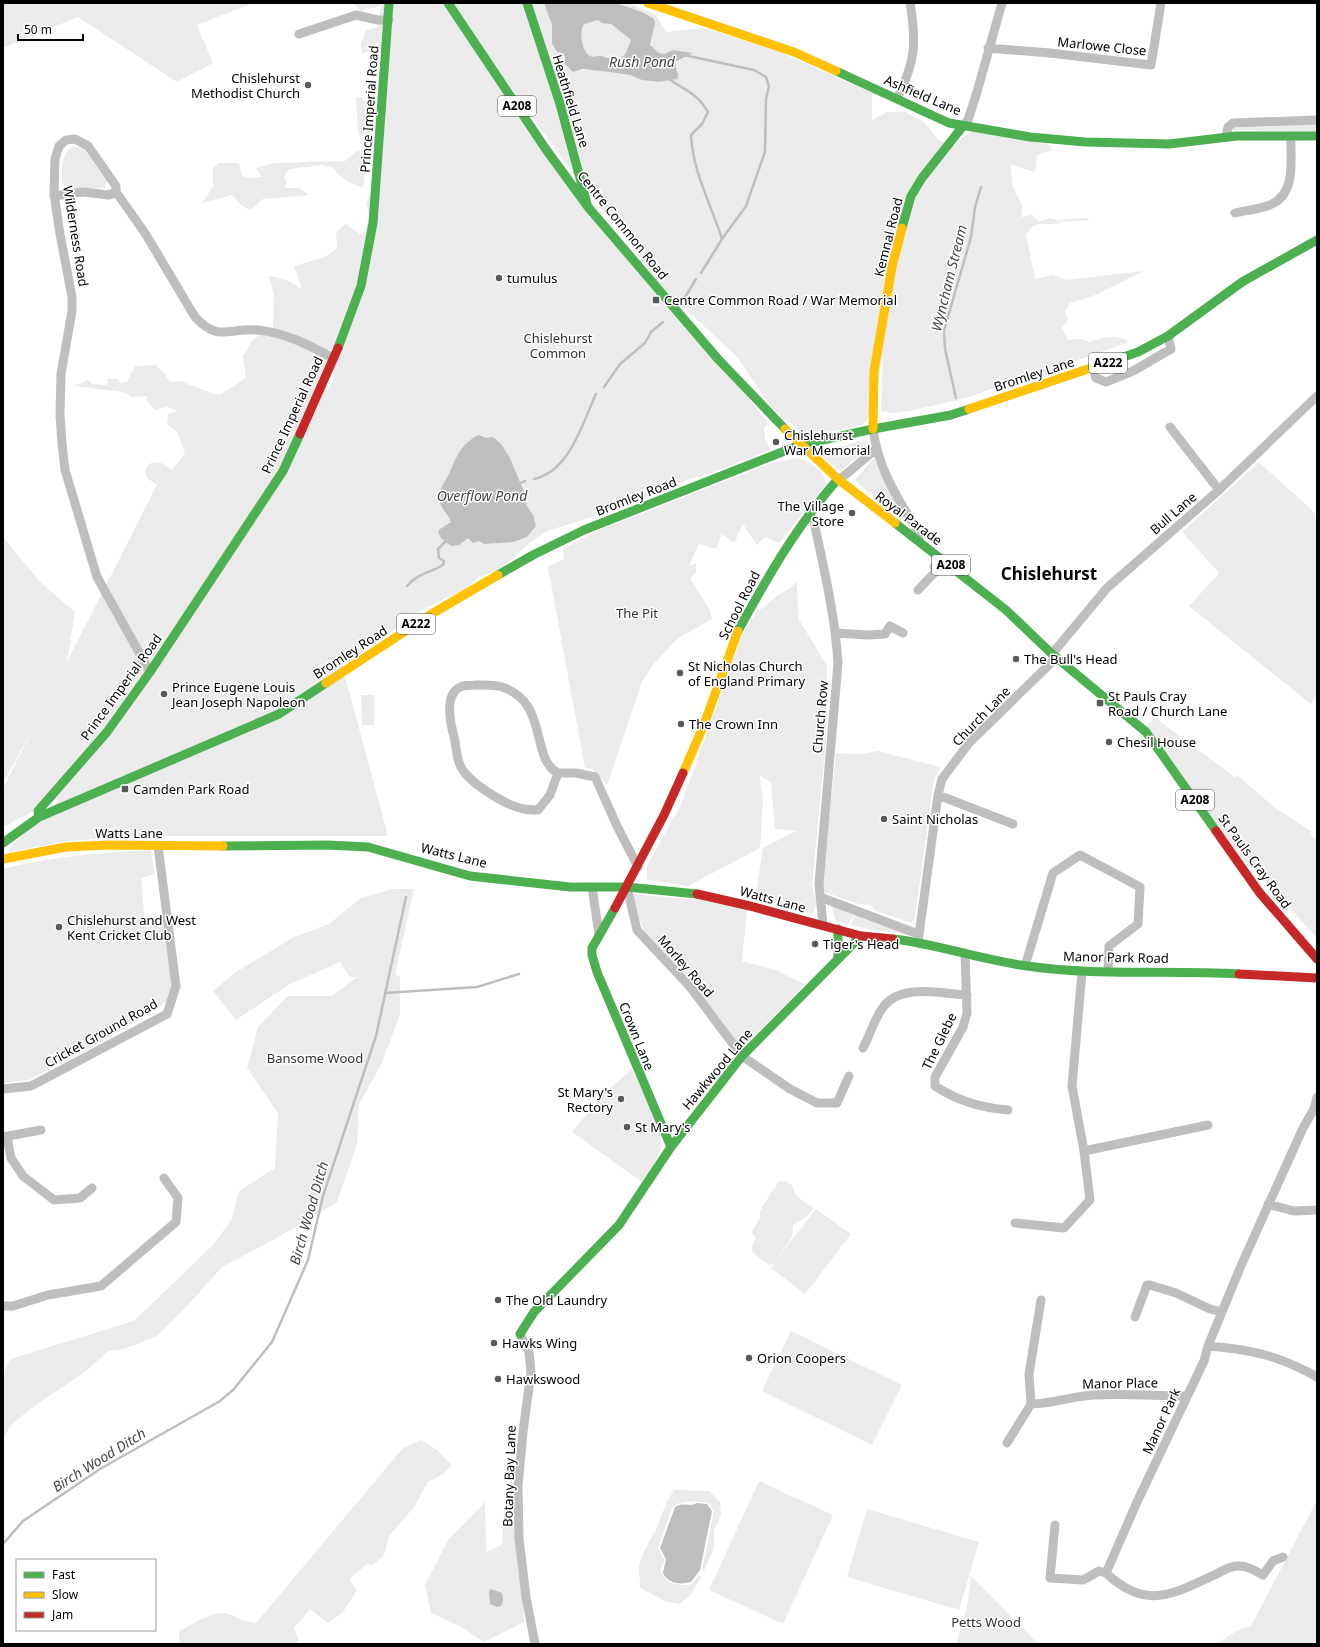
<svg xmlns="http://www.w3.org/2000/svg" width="1320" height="1647" font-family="'Noto Sans',sans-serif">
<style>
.green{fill:#ebebeb;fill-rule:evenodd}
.water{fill:#bebebe;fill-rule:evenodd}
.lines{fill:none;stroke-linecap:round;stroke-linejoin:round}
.stream{stroke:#bebebe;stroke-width:2.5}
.street{stroke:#bebebe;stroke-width:9}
.fast{stroke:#4caf50;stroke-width:9}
.slow{stroke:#ffc107;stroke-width:9}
.jam{stroke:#c62828;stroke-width:9}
.poi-dot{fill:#595959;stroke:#fff;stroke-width:1.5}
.labels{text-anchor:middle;stroke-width:3;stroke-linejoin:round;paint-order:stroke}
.shield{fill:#fff;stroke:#4c4c4c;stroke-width:1}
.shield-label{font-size:12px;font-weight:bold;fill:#000}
.street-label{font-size:13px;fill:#000;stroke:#fff}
.poi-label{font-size:13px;fill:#000;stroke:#fff;text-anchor:start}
.park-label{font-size:13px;fill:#323232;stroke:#fff}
.water-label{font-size:14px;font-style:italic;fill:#434343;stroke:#fff}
.district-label{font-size:17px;font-weight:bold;fill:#000;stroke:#fff}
</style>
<rect width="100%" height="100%" fill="#fff"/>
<!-- green -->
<path class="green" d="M3 3H253L197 25 213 63 177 82 78 17 3 48Z
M354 3H445L535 134 768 423 764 428 765 439 771 450 708 474 686 480 668 491 630 500 599 515 547 531 528 544 507 564 491 573 479 577 465 589 411 615 397 628 342 665 388 836H140L68 841 8 852 10 847 58 801 55 800 3 827V788L34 727 3 783V537L41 583 75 612 67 662 157 485 147 478 145 470 149 464C159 460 163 463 171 470L185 454 178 433 167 424 168 414 178 411 167 407 155 410 147 401V396L132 397 123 392 75 386 88 380 92 384 107 385 108 379H117L120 383 127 382 135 366 155 365 163 371 170 382 180 381 214 394H221L246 378 243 356 253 339 273 328 274 294 269 276 284 279 302 289 294 266 325 257 337 248 336 232 346 224 363 236 370 215 366 203 371 192 388 67 377 42 370 50 362 54 361 44 366 30 378 27 381 6 360 11ZM334 348 333 382 328 390 324 386 327 362 323 350H330Z
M449 3H544L552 25V45L557 52 563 53 565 57 564 60 574 72C586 67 617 71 630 75 639 78 648 83 658 82 664 81 672 75 678 72L675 62 693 53 673 50 664 54 659 53 650 46 655 23 654 19 642 12 616 3H628L656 15 666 32 705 28 782 53 872 93V120L887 112H905L924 122 937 139 953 146 963 137 973 132 1050 145 1053 150 1037 155 1035 172 1011 165 1012 184 1022 206 1021 217 1032 215 1039 222 1049 218 1058 220 1085 218 1090 220 1061 222 1055 224H1038L1032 227 1026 235 1035 279 1053 275 1067 280 1144 271 1091 297 1070 303 1065 312 1068 320 1062 328 1068 340 1082 339 1089 342C1103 338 1116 332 1129 342L1064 365 1041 379 1026 376 966 398 909 411 893 413 881 411 883 356C879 371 874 417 862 425L806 437 799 436 798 430 773 409 737 357 662 287 619 230V223L609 218 573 173Z
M598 20 611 24 630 39C631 43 629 44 628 48 624 62 612 60 601 56 597 55 594 58 590 56 580 50 579 33 584 24Z
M361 97 370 110 371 134 360 137 358 131 356 98Z
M1317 124V132L1233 130V128Z
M74 146 84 149 107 181 105 188 66 190 64 188C60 176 60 151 74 146Z
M357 151H363L366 162 363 188C350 183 341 179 333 168L322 165 289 169 284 177 287 182 284 188H299L309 195 263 199 251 210 242 206 232 195 202 203 213 187V168L219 163H239L242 176 251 178 262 177 256 168 275 163 345 161Z
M867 439 869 448 840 471 823 457V452Z
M797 458C808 459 826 473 826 485L779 543 765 537 757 545 743 524 734 543 722 534 716 549 699 544 689 566 696 563V573L690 578 709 609 712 619 677 639 653 665 642 682 607 785 591 768H585L548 567 564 559 563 549 594 532 771 463Z
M874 458 912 526 881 504 855 480Z
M1259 462 1317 515V695L1311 704 1189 606 1219 573 1182 532Z
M797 582 798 618 827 666 826 740 812 885C814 894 820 906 812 914L755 899 763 848 796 831 775 829 771 782 760 776 763 800 760 848 688 886 647 880V866L682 802 743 633 758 610C768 607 771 599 779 595 785 591 791 587 797 582Z
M361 695H374V725H362Z
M1154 717 1236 778 1237 775 1274 807 1311 831 1310 834 1317 840V938L1255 870 1247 866 1146 727Z
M878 751 940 767 934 779 915 917 912 923 876 911 871 905 859 904 824 892 822 883 836 753 862 754Z
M151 850 154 874 141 878 145 927 166 923 172 985 167 1000 159 1008 96 1045 29 1080 3 1083V869C53 856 100 853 151 850Z
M393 889H414L395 975 400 976V1015L380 1067 359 1104 357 1144 337 1202 275 1239 222 1267 188 1305 157 1336 124 1349 108 1351 85 1372 34 1406 11 1425 3 1440V1373L10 1359 134 1321 213 1245 232 1219 239 1191 275 1168 278 1113 247 1068 258 1027 288 996H332L357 977H350L340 962 290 984 236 1020 213 991 236 972 294 937 329 924 361 898Z
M632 894 700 900 747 910 742 961 775 970 805 984 741 1049 644 932Z
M831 905 856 912 848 925 836 921Z
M856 913 904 933 877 931 850 925Z
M632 1069C640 1086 661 1125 661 1143 660 1157 650 1171 642 1182L572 1132 605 1093Z
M784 1181C795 1182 792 1191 798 1197 802 1201 808 1204 813 1207V1210L805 1218 793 1225 792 1237 777 1259 816 1209 851 1234 805 1294 771 1268 773 1264 769 1265 753 1253 752 1247 756 1238 752 1232 760 1218V1211L778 1182Z
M791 1331 902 1385 872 1445 762 1391Z
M421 1440 437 1450 452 1465 443 1474 428 1482 414 1507 389 1536 384 1555 373 1565 367 1564 349 1579 357 1590 343 1612 328 1623 310 1609 294 1628 299 1640 296 1644H180L179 1632C191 1625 214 1609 229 1614 239 1618 244 1622 256 1623L403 1448Z
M759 1481 833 1515 783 1624 709 1590Z
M515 1483 512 1510 523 1602 524 1622 484 1642 458 1625 431 1613 425 1585 448 1540 485 1502 486 1552 502 1545 505 1498Z
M674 1490 709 1491 720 1502 721 1514 714 1530V1548L704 1571 702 1570 714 1511 709 1503C699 1501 682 1500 673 1506L658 1548 665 1561 660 1570C665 1584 676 1585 690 1585L699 1576H702L690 1596 679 1604 667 1602 640 1588C640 1581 639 1573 639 1566 641 1554 649 1543 654 1533 661 1518 665 1504 674 1490Z
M1317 1500V1644H1217L1236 1631 1251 1626Z
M867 1509 979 1542 959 1610 847 1577Z
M971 1576 1038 1644H956L967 1607Z"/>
<!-- water -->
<path class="water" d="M544 3H616L642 12 654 19 655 23 650 45 659 53 664 54 673 50 693 53 675 62 678 75 677 82V79L658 82 642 80 630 75 610 72 583 69 573 72 564 63 565 57 563 53 557 52 552 44V25ZM598 20 602 23 611 24 630 39C631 43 629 44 628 48 624 62 612 60 601 56 597 55 594 58 590 56 581 50 579 32 584 24Z
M479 435 486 438 493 437 501 444 510 458 524 492 527 506 533 515 536 526 527 537 513 542 484 544 479 541 473 543 468 538 459 545 451 546 441 538 438 532 440 529 451 522C449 515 442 510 440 503 437 491 444 484 449 474 456 458 461 443 479 435Z
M697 1503 707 1504 712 1511 700 1570 691 1582C681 1585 668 1584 663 1573L666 1559 660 1548 675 1507C682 1502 690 1507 697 1503Z
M491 1589 502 1593 503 1601 501 1606 497 1607 490 1604 489 1591Z"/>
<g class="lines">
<!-- stream -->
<path class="stream" d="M684 55 754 70 766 77 769 86 766 99 765 152 746 206 722 239
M669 79C686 91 697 93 708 112L702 124 691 135C693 173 711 204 722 239L701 273
M684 299 696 279
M604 387 620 364 645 343 651 332 663 322
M956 398 945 349 944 331 971 237 975 207 981 187
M534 479C570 471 582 424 596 394
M518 484 525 481
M407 586C420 572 428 574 443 565L444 561 439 558 438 549 447 540
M385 993 477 987 519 974
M3 1544 23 1521 100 1469 220 1401 233 1390 272 1342 308 1260 323 1196 376 1036 406 897"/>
<!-- street -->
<path class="street" d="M299 34 356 15 378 20H389
M988 48 1050 53 1151 65 1161 3
M897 99C915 62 917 44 910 3
M963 126 968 120 977 92 1002 3
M1226 137 1228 127 1233 123 1317 120
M54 196 83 192 109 195 116 192
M1235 213C1247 210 1262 209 1272 204 1297 192 1290 158 1291 136
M1093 369 1096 378 1106 382 1133 371 1171 349 1168 336
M1170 427 1219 490
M873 429C878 469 898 499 919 533V540
M839 480 876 449
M810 514 814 522C824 569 835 615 838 663L819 884 823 925
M918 590 938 569 934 567 941 558
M836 633 867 635 885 634 890 626 903 633
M1052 654 1107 588 1219 490 1317 396
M150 672 97 577 65 470 62 443 60 415 61 374 72 311V297L60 234 54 194 55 159 59 146 66 140 75 139 88 146 116 186V192L145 233 195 317C219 343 230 327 258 330 286 333 309 345 333 358
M558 773C530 759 549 702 502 687 493 684 484 685 475 685 471 686 466 685 463 686 442 692 451 726 455 741 456 749 457 760 461 767 468 782 504 804 520 808 525 810 532 810 538 810L550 795 558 773H576L595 777 617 826 638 867
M938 795 1013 824
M592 887 599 934
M627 887 637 930 691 988 742 1056 790 1089 817 1103H837L849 1076
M820 897 918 934
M918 942 938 795 942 779 969 743 1056 658
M965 953 967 1013 963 1027 935 1077V1086C956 1100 983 1108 1008 1110
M1025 966 1053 873 1080 855 1140 887 1138 924 1109 946 1108 972
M863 1048C870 1035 875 1017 884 1006 902 983 942 994 967 995
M3 1089 31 1086 167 1014 176 986 158 846
M3 1137 41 1130
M7 1137 11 1158 23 1176 54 1200 80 1198 92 1188
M1084 1151 1208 1125
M1268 1204 1294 1211 1317 1210
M1015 1223 1064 1228 1090 1200 1084 1151 1072 1086 1082 972
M3 1306H13L48 1295 101 1286 176 1222 178 1198 164 1178
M1135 1317 1147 1285H1150L1176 1293 1210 1309 1222 1312
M520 1334 529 1352 531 1372 523 1432 518 1486 519 1538 526 1597 535 1644
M1208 1346C1250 1349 1280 1356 1317 1377
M1031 1404 1029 1374 1041 1300
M1007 1443 1031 1404C1052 1404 1073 1396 1094 1395 1124 1393 1156 1396 1186 1396
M1055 1525 1050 1578 1083 1580 1099 1571 1106 1573
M1283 1557 1273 1561 1263 1575C1255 1570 1246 1565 1237 1566 1229 1566 1219 1573 1212 1576 1170 1596 1144 1609 1106 1573L1137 1502 1204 1361 1208 1346 1240 1268 1303 1128 1314 1109 1317 1097"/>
<!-- fast -->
<path class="fast" d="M448 3 545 148 588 207 718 359 785 429
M527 3 560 104 587 204
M836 71 949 123 1030 137 1085 142 1169 144 1237 136H1317
M902 228 911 196 922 178 963 126
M338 348 361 286 373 223 389 3
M1094 367 1138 352 1168 336 1242 282 1317 240
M895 523 1006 610 1052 654 1146 732 1216 831
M498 575 533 555 584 530 800 445 873 429 951 415 969 409
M738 631C767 578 797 525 838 479
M39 817 38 811 107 732 150 672 283 471 300 434
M3 843 39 817 279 714 326 683
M223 846 327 845 368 847 470 876 570 887H627L697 894
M615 908 592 948V955L597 972 671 1147
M838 929V958
M893 939C938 944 981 960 1027 966 1097 976 1168 970 1239 974
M520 1334 534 1312 619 1225 671 1147 742 1056 861 936"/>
<!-- slow -->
<path class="slow" d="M648 3 794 52 836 71
M969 409 1094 367
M785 429 839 480 895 523
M873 429 874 371 892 267 902 228
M326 683 433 613 498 575
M683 773 703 727 738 631
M3 859 66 847 108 845 223 846"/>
<!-- jam -->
<path class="jam" d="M300 434 338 348
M1216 831 1259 892 1317 959
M697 894 750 906 861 936 893 939
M615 908 664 815 683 773
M1239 974 1317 978"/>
</g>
<!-- markers -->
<g class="poi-dot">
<circle cx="308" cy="85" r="4"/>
<circle cx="499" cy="278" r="4"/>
<rect x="652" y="296" width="8" height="8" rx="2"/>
<circle cx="776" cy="442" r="4"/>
<circle cx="852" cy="513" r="4"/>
<circle cx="1016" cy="659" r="4"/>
<circle cx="680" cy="673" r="4"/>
<circle cx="164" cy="694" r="4"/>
<rect x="1096" y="699" width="8" height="8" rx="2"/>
<circle cx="681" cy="724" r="4"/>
<circle cx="1109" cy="742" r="4"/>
<rect x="121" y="785" width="8" height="8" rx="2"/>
<circle cx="884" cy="819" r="4"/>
<circle cx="59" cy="927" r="4"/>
<circle cx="815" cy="944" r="4"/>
<circle cx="621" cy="1099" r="4"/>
<circle cx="627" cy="1127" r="4"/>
<circle cx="498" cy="1300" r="4"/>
<circle cx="494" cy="1343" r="4"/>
<circle cx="749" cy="1358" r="4"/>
<circle cx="498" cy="1379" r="4"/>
</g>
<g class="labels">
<!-- shield labels -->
<g class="shield">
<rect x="498" y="96" width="38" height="20" rx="3"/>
<rect x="1089" y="353" width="38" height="20" rx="3"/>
<rect x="932" y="555" width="38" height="20" rx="3"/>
<rect x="397" y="614" width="38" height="20" rx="3"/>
<rect x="1176" y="790" width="38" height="20" rx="3"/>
</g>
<g class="shield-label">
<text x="517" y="110">A208</text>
<text x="1108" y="367">A222</text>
<text x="951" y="569">A208</text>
<text x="416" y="628">A222</text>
<text x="1195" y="804">A208</text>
</g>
<!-- street labels -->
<g class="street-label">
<text transform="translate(1102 46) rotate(6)" y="5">Marlowe Close</text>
<text transform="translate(923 95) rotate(23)" y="5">Ashfield Lane</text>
<text transform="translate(571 101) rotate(73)" y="5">Heathfield Lane</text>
<text transform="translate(369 109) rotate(-86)" y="5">Prince Imperial Road</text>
<text transform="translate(623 225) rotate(51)" y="5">Centre Common Road</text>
<text transform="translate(76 236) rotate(81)" y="5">Wilderness Road</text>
<text transform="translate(888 237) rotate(-76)" y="5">Kemnal Road</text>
<text transform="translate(1034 374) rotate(-18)" y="5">Bromley Lane</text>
<text transform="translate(292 415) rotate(-65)" y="5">Prince Imperial Road</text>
<text transform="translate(636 496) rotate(-21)" y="5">Bromley Road</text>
<text transform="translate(1173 513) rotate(-41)" y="5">Bull Lane</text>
<text transform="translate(909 518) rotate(37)" y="5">Royal Parade</text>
<text transform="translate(739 605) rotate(-63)" y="5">School Road</text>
<text transform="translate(350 652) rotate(-33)" y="5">Bromley Road</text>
<text transform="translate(121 687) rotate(-54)" y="5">Prince Imperial Road</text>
<text transform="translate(981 716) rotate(-46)" y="5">Church Lane</text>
<text transform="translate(820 717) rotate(-85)" y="5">Church Row</text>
<text x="129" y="838">Watts Lane</text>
<text transform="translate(454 855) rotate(14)" y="5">Watts Lane</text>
<text transform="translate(1255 861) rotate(54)" y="5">St Pauls Cray Road</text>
<text transform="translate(773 899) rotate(15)" y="5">Watts Lane</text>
<text transform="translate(1116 957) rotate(1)" y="5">Manor Park Road</text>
<text transform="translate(686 966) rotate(49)" y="5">Morley Road</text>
<text transform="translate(101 1033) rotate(-29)" y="5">Cricket Ground Road</text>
<text transform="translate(637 1036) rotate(68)" y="5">Crown Lane</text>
<text transform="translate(939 1041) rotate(-64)" y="5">The Glebe</text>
<text transform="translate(717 1069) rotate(-50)" y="5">Hawkwood Lane</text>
<text transform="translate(1120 1383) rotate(-1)" y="5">Manor Place</text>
<text transform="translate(1161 1421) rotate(-65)" y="5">Manor Park</text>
<text transform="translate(509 1476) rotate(-88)" y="5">Botany Bay Lane</text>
</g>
<!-- poi labels -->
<g class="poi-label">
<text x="300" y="83" text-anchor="end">Chislehurst<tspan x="300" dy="15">Methodist Church</tspan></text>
<text x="507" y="283">tumulus</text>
<text x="664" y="305">Centre Common Road / War Memorial</text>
<text x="784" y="440">Chislehurst<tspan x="784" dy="15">War Memorial</tspan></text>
<text x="844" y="511" text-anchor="end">The Village<tspan x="844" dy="15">Store</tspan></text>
<text x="1024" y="664">The Bull's Head</text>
<text x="688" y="671">St Nicholas Church<tspan x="688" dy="15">of England Primary</tspan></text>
<text x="172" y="692">Prince Eugene Louis<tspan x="172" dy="15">Jean Joseph Napoleon</tspan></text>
<text x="1108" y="701">St Pauls Cray<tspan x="1108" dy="15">Road / Church Lane</tspan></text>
<text x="689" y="729">The Crown Inn</text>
<text x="1117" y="747">Chesil House</text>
<text x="133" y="794">Camden Park Road</text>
<text x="892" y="824">Saint Nicholas</text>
<text x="67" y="925">Chislehurst and West<tspan x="67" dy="15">Kent Cricket Club</tspan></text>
<text x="823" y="949">Tiger's Head</text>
<text x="613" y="1097" text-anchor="end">St Mary's<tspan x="613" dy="15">Rectory</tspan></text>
<text x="635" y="1132">St Mary's</text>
<text x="506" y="1305">The Old Laundry</text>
<text x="502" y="1348">Hawks Wing</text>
<text x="757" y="1363">Orion Coopers</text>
<text x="506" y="1384">Hawkswood</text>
</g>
<!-- park labels -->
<g class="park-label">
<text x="558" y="343">Chislehurst<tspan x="558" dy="15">Common</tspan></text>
<text x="637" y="618">The Pit</text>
<text x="315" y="1063">Bansome Wood</text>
<text x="986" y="1627">Petts Wood</text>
</g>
<!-- water labels -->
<g class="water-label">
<text x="642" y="67">Rush Pond</text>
<text transform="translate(949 278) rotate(-76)" y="5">Wyncham Stream</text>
<text x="482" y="501">Overflow Pond</text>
<text transform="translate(309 1213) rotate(-74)" y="5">Birch Wood Ditch</text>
<text transform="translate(99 1460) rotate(-32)" y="5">Birch Wood Ditch</text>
</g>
<!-- district labels -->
<g class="district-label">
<text x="1049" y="580">Chislehurst</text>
</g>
</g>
<!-- border -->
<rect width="1320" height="1647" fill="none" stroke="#000000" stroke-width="8"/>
<!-- legend -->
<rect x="16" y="1559" width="140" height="72" fill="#ffffff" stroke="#999999"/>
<rect x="24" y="1572" width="20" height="6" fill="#4caf50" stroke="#999999"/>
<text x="52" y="1579" font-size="12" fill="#000000">Fast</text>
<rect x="24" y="1592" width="20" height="6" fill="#ffc107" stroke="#999999"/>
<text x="52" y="1599" font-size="12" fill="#000000">Slow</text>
<rect x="24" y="1612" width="20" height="6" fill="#c62828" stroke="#999999"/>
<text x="52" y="1619" font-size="12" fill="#000000">Jam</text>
<!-- scale -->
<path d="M18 34v6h65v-6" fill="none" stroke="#000000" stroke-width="2"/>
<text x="24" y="34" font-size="12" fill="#000000" stroke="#ffffff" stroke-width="3" paint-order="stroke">50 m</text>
</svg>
